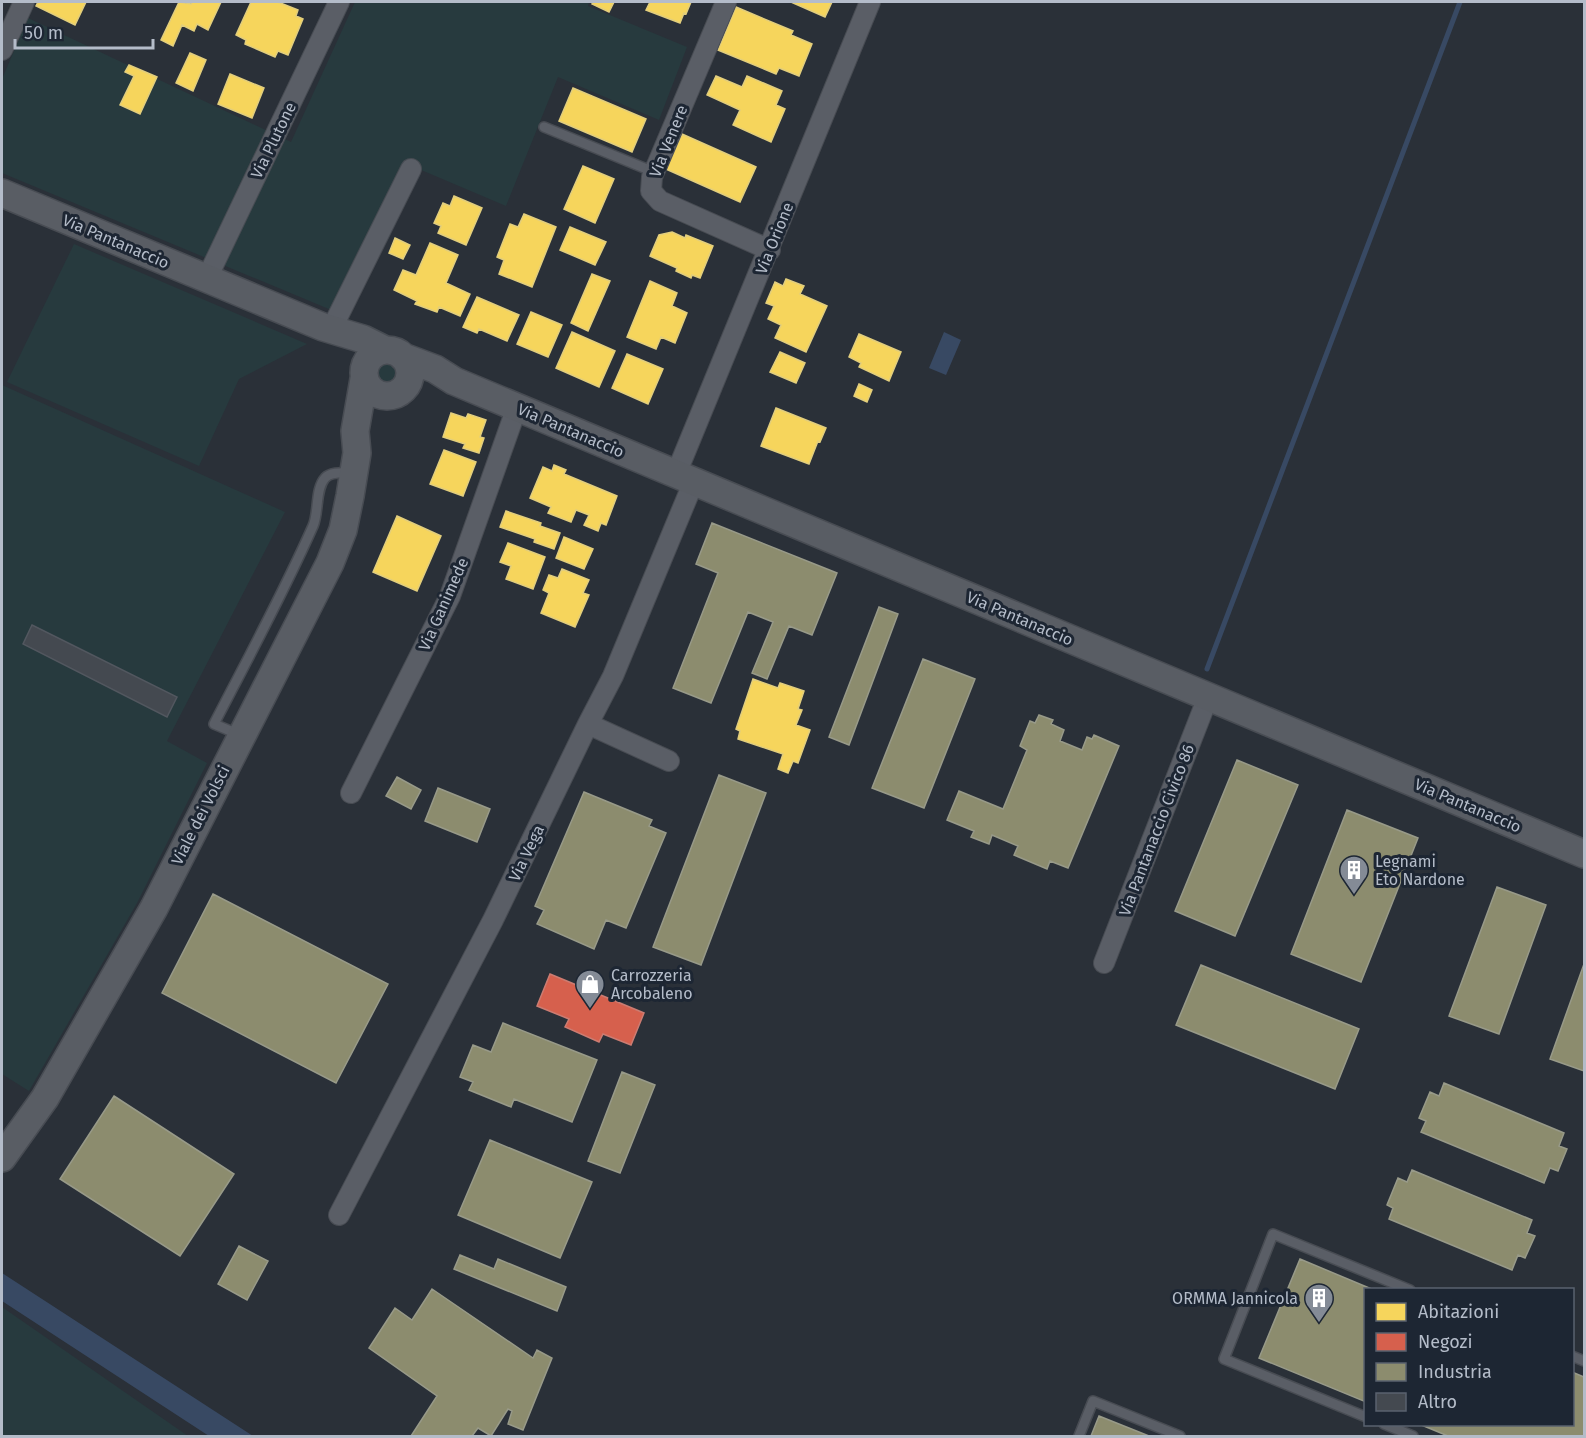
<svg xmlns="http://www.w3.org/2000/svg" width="1586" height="1438" font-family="'Fira Sans',sans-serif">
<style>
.green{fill:#273a3e}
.water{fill:#384963}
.homes{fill:#f6d55c;stroke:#e2ce7d;stroke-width:1.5}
.shops{fill:#d6604d;stroke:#cc7c72;stroke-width:1.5}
.industry{fill:#8c8c6e;stroke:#989a89;stroke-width:1.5}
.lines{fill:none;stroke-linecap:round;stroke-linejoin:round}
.stream{stroke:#384963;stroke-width:5}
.building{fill:#444950;stroke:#52575f;stroke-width:1.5}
.lane-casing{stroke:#484c53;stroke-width:12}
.street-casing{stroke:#484c53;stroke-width:22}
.secondary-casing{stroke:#484c53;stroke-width:30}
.lane{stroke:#5a5e66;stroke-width:9}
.street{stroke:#5a5e66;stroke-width:20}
.secondary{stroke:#595d64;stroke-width:27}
.labels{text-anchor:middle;stroke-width:6;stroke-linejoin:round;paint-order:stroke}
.street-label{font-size:16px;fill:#b4bcc9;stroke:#1d2633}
.poi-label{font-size:16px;fill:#b4bcc9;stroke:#1d2633;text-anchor:start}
</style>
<rect width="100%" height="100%" fill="#2a3038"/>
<!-- green -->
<path class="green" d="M355 2H589L588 6 687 47 659 120 558 77 506 206 407 164 336 312 2 173V79L28 18 291 142Z
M74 244 307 344 239 379 199 466 7 382Z
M372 373a14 14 0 1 1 28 0a14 14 0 1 1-28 0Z
M2 385 285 512 167 741 207 763 137 903 29 1091 2 1074Z
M2 1307 188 1436H2Z"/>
<!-- water -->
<path class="water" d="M944 332 961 340 946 375 929 368Z
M2 1273 253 1436H209L2 1301Z"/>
<!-- homes -->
<path class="homes" d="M38 2H86L75 25 36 6Z
M179 2 191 4 192 2H221L208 30 197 24 194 31 182 25 173 46 161 40Z
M251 2H278L298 10 296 16 303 19 288 55 278 51 275 57 245 44 246 40 236 35Z
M593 2H614L609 12 592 4Z
M650 2H691L686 14 684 13 680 23 646 10Z
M791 2H832L825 17Z
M736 7 793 31 791 35 812 44 799 76 779 68 776 74 718 50Z
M190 53 206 60 193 91 176 83Z
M129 65 157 77 140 114 120 105 134 76 125 72Z
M230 74 264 88 252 118 218 104Z
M716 76 742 87 747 76 782 91 776 105 785 109 771 142 733 125 740 110 707 95Z
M573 88 646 119 632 152 559 121Z
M682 134 756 167 740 202 666 169Z
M583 166 614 179 595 223 564 209Z
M454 196 482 208 466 245 438 233 441 226 434 223 443 203 450 206Z
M524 214 556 227 532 287 499 274 504 260 497 257 510 224 518 227Z
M570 227 606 242 595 265 560 250Z
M672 232 685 238 686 235 713 246 700 278 692 275 691 278 676 271 677 268 650 256 659 235Z
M395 238 410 245 403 259 389 253Z
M430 243 458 255 446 283 470 294 460 316 439 307 437 312 415 304 417 301 394 290 403 270 416 275Z
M592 274 610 281 588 331 571 323Z
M786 279 804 286 800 294 827 306 806 352 775 338 781 325 768 319 774 306 766 303 775 282 783 286Z
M650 281 677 293 672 306 687 313 675 343 661 337 656 349 627 337Z
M477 297 519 315 507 341 479 329 477 333 463 327Z
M531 312 562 325 548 357 517 344Z
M572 332 615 351 599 387 556 368Z
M859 334 901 352 889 381 859 367 861 363 849 357Z
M780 352 805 363 796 383 770 372Z
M627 354 663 369 648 404 612 388Z
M859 384 872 390 867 402 854 396Z
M776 408 826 428 820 442 818 441 809 464 761 446Z
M451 413 466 418 468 414 486 420 480 437 484 438 479 453 463 448 465 444 443 437Z
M444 450 476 462 463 496 430 484Z
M554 465 566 470 564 474 617 496 606 525 601 523 598 531 584 525 589 515 576 510 571 522 548 513 551 507 530 498 543 467 552 471Z
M506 511 541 523 540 526 560 533 554 549 534 542 535 539 500 527Z
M397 516 441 536 417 591 373 572Z
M564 537 593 549 584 569 556 558Z
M508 543 545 557 533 589 506 579 511 566 500 562Z
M562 569 589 580 583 593 589 595 575 627 541 613 549 593 543 590 549 575 558 578Z
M753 679 778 688 780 683 804 691 798 709 802 710 796 725 810 730 798 763 793 761 788 773 778 769 783 754 738 739 740 731 736 729Z"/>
<!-- shops -->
<path class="shops" d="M550 974 644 1013 631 1045 603 1034 599 1042 565 1027 569 1019 537 1006Z"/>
<!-- industry -->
<path class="industry" d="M712 523 837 573 812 635 789 626 767 679 752 673 773 622 748 612 711 703 673 688 718 573 696 564Z
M879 607 898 614 849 745 829 737Z
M923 659 975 679 924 808 872 788Z
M1039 715 1053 720 1051 724 1064 730 1060 741 1082 750 1087 737 1092 739 1094 735 1119 746 1068 868 1050 861 1047 869 1014 855 1018 846 992 835 989 844 971 837 974 831 947 820 959 791 1003 809 1027 750 1020 746 1030 721 1035 723Z
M1237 760 1298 785 1235 936 1175 911Z
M719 775 766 793 701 965 653 947Z
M397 777 421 790 411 809 386 796Z
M438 788 490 809 477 842 425 821Z
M584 792 652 820 649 826 666 833 626 928 606 920 594 949 537 924 544 910 535 906Z
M1347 810 1418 838 1361 982 1291 954Z
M1497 887 1546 905 1499 1034 1449 1016Z
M213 894 388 984 336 1083 162 993Z
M1584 964V1071L1550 1059Z
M1201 965 1359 1029 1335 1089 1176 1025Z
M503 1023 597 1060 572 1122 514 1099 511 1107 469 1090 473 1082 460 1077 473 1045 491 1052Z
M622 1072 655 1085 620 1173 588 1161Z
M1444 1083 1564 1133 1559 1146 1567 1149 1558 1171 1550 1168 1544 1183 1421 1132 1426 1121 1419 1118 1430 1092 1439 1096Z
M114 1096 234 1174 180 1256 60 1179Z
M490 1140 592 1182 560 1258 458 1215Z
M1412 1170 1532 1220 1527 1233 1535 1236 1525 1258 1518 1255 1512 1270 1389 1219 1393 1208 1387 1205 1398 1178 1407 1182Z
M239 1246 268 1261 247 1300 218 1284Z
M460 1255 494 1269 498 1259 566 1287 557 1311 454 1269Z
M1300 1259 1374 1290H1366V1402L1259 1358Z
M432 1289 533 1358 537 1350 552 1358 523 1430 508 1424 512 1411 508 1409 491 1436 478 1428 472 1436H411L437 1396 369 1348 395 1308 412 1320Z
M1572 1372 1584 1377V1436H1448L1419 1424H1572Z
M1099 1416 1149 1436H1091Z"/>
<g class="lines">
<!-- stream -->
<path class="stream" d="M1207 669 1460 2"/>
</g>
<!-- building -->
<path class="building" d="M32 625 177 697 167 717 23 644Z"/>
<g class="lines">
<!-- lane casing -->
<g class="lane-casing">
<path id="lane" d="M544 127 654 172
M240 735 214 724C248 658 283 594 313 526 319 513 315 489 325 478 331 471 344 473 352 473
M1572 1356 1584 1361
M1366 1417 1224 1359 1273 1234 1410 1290
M1384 1424 1413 1436
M1079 1436 1093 1401 1180 1436"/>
</g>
<!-- street casing -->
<g class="street-casing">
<path id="street" d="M726 2 652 177 651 191 660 201 770 250
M2 50 24 2
M207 278 339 2
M331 330 411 169
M676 474 870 2
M588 724 669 761
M351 793 450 596 517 407
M1104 963 1208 697
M339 1215 493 920 588 724 613 676 694 481"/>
</g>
<!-- secondary casing -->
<g class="secondary-casing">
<path id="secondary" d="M2 193 323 327 363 339 385 350
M364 373a23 23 0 1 1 46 0a23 23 0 1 1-46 0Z
M403 357 435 369 454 381 1584 854
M2 1158 45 1098 154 908 330 563 343 530 350 496 357 453 355 431 364 379"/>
</g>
<!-- lane -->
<use href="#lane" class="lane"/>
<!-- street -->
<use href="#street" class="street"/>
<!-- secondary -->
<use href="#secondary" class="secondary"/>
</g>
<!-- icons -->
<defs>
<g id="building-pin" transform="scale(1.5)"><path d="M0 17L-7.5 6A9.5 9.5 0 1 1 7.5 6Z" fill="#848b96" stroke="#1d2633"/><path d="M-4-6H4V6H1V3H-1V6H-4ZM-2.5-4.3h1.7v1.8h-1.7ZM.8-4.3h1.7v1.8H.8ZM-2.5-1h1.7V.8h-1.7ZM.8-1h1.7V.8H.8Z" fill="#fff"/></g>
<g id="shop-pin" transform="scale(1.5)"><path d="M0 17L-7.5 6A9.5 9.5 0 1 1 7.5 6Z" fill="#848b96" stroke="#1d2633"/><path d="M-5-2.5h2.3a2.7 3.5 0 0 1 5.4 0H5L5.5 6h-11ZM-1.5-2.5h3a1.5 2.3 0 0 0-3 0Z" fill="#fff"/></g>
</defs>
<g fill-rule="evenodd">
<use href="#building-pin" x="1354" y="870"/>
<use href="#shop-pin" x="590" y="984"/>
<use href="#building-pin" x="1319" y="1298"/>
</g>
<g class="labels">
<!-- street labels -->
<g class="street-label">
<text transform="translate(273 140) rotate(-64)" y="6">Via Plutone</text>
<text transform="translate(668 141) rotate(-68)" y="6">Via Venere</text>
<text transform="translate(774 238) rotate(-68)" y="6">Via Orione</text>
<text transform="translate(116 241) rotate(23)" y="6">Via Pantanaccio</text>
<text transform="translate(571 430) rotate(23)" y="6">Via Pantanaccio</text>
<text transform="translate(443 604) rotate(-66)" y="6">Via Ganimede</text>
<text transform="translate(1020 618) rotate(23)" y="6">Via Pantanaccio</text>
<text transform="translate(1468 805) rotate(23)" y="6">Via Pantanaccio</text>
<text transform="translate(200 815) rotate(-63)" y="6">Viale dei Volsci</text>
<text transform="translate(1156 830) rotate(-69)" y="6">Via Pantanaccio Civico 86</text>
<text transform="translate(526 853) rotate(-64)" y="6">Via Vega</text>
</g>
<!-- poi labels -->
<g class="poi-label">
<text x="1375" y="867">Legnami<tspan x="1375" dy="18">Eto Nardone</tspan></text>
<text x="611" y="981">Carrozzeria<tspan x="611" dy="18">Arcobaleno</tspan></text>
<text x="1298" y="1304" text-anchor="end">ORMMA Jannicola</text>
</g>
</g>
<!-- border -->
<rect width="1586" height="1438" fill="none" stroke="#b4bcc9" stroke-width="6"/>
<!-- legend -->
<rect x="1364" y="1288" width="210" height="138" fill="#1d2633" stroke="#59626f" stroke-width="1.5"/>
<rect x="1376" y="1303" width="30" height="18" fill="#f6d55c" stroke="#59626f" stroke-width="1.5"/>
<text x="1418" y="1318" font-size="18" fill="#b4bcc9">Abitazioni</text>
<rect x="1376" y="1333" width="30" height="18" fill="#d6604d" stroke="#59626f" stroke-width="1.5"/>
<text x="1418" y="1348" font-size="18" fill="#b4bcc9">Negozi</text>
<rect x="1376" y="1363" width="30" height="18" fill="#8c8c6e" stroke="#59626f" stroke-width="1.5"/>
<text x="1418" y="1378" font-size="18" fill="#b4bcc9">Industria</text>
<rect x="1376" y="1393" width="30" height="18" fill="#444950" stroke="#59626f" stroke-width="1.5"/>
<text x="1418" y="1408" font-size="18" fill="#b4bcc9">Altro</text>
<!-- scale -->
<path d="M15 39v9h138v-9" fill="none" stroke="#b4bcc9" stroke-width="3"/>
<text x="24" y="39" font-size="18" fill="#b4bcc9" stroke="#1d2633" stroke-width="4.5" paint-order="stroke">50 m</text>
</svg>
